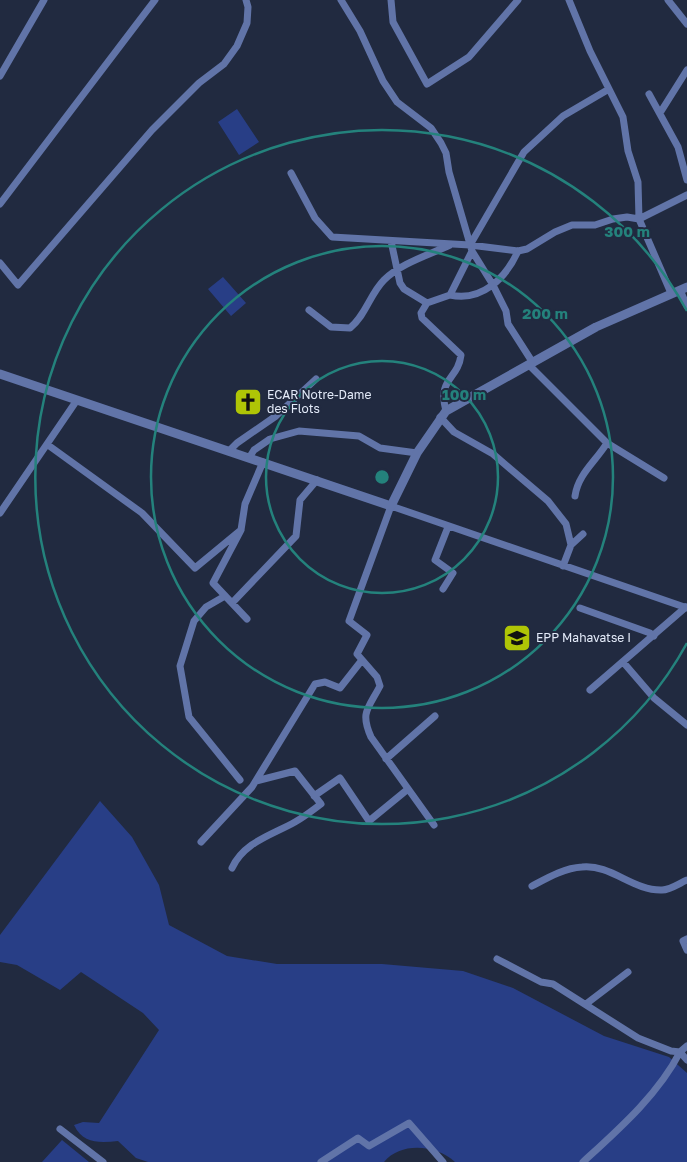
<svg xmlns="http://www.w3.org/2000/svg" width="687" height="1162" font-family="'Golos Text',sans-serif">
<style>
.green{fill:#283e86}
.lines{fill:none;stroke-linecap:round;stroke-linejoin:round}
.minor{stroke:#6174a8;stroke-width:7}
.tertiary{stroke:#6174a8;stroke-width:9}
.ring{fill:none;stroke:#24827c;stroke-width:2.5}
.labels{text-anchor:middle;stroke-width:4;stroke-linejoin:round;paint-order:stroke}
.poi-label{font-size:12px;fill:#e4ebf9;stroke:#212a40;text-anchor:start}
.centre{fill:#24827c;stroke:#212a40;stroke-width:2.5}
.ring-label{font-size:15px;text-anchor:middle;font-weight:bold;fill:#24827c;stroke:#212a40;stroke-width:4;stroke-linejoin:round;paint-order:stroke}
</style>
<rect width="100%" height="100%" fill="#212a40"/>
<!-- green -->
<path class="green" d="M237 109 259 142 239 155 218 122Z
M223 277 246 303 231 316 208 289Z
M100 801 132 837 159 885 169 925 227 956 277 964H382L463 971 513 988 604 1036 669 1057 687 1073V1162H455C437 1145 401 1141 384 1162H148L136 1158 118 1141C100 1143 83 1144 74 1125L83 1122 99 1123 159 1030 143 1013 81 972 60 990 17 965 0 962V935Z
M62 1140 89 1162H42Z"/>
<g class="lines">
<!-- minor -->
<path class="minor" d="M341 0 360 31 383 81 397 102 431 128 441 143 446 153 449 172 472 251 450 295 427 303 421 313 422 318 461 355C458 380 437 378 446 411
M391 0 393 22 427 84 469 57 518 0
M569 0 590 51 623 117 628 151 638 182 639 219 671 293
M668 0 687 24
M0 76 44 0
M649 94 678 147 687 180
M660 113 687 70
M291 173 315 218 332 237 470 245 518 251 527 249 555 232 572 225H595L613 219 627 217 639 219 687 195
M0 204 155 0
M391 241 400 283 404 289 427 303
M470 245 524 152 563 116 609 89
M472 251 493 285 506 311 508 324 533 363
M0 263 18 285 152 130 199 83 224 64 237 46 247 23 248 7 246 0
M680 290 687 306
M450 295C482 302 506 278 518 251
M309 310 331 327 350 328C366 315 370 294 384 280 401 263 429 255 450 245
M529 365 607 443 664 478
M440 417 454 432 493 454 548 501 566 524 571 545
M48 445 142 513 195 568 241 530
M229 451 237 443 276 416 316 379
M249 458 254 450 270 439 299 431 359 436 380 448 417 453
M575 496C578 474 596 461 607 443
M0 513 77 400
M563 566 571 545 583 534
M443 589 453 573 435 560 448 527
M225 596 206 607 194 621 180 666 189 717 240 780
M232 603 296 536 300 500 317 480
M580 608 650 633 654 636
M247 619 213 583 241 530 245 504 263 462
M623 662 654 698 687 725
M590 690 686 607
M386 759 435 716
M314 796 340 778 369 821 408 789
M434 825 371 737C360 712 368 709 380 686L377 677 357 654 367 635 349 621 391 506 687 608
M201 842 252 787 315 684 325 682 340 688 362 660
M232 868C244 842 272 835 295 822 304 817 313 810 321 804L295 771 256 781
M532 886C547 878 564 868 582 867 611 864 633 891 662 890 670 890 680 883 687 880
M687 939 683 941 687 950
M497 959 541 982 553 984 638 1038 671 1051 680 1052C658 1095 618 1130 583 1162
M586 1004 628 972
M687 1046 680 1052 687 1060
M60 1129 103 1162
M321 1162 358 1138 369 1146 409 1123 443 1162"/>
<!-- tertiary -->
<path class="tertiary" d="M0 374 391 506 417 453 446 411 596 327 687 287"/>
</g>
<!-- distance rings -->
<g class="ring">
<circle cx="382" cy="477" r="116"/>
<circle cx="382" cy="477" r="231"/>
<path d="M687 643A347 347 0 1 1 687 311"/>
</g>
<!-- icons -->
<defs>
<g id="church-square" transform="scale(1.4375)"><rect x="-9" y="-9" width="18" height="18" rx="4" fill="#afc506" stroke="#212a40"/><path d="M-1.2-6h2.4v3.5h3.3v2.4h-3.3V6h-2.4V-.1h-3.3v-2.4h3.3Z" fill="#111"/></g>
<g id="school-square" transform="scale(1.4375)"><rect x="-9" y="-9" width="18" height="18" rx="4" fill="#afc506" stroke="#212a40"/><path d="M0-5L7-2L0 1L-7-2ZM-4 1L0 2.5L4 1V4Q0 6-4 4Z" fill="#111"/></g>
</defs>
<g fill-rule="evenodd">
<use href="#church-square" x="248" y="402"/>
<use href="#school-square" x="517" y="638"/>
</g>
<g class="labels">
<!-- poi labels -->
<g class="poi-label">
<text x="267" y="399">ECAR Notre-Dame<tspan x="267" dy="14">des Flots</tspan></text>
<text x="536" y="642">EPP Mahavatse I</text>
</g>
</g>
<circle cx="382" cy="477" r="8" class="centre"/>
<g class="ring-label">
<text x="627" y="237">300 m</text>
<text x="545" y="319">200 m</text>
<text x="464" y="400">100 m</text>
</g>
</svg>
